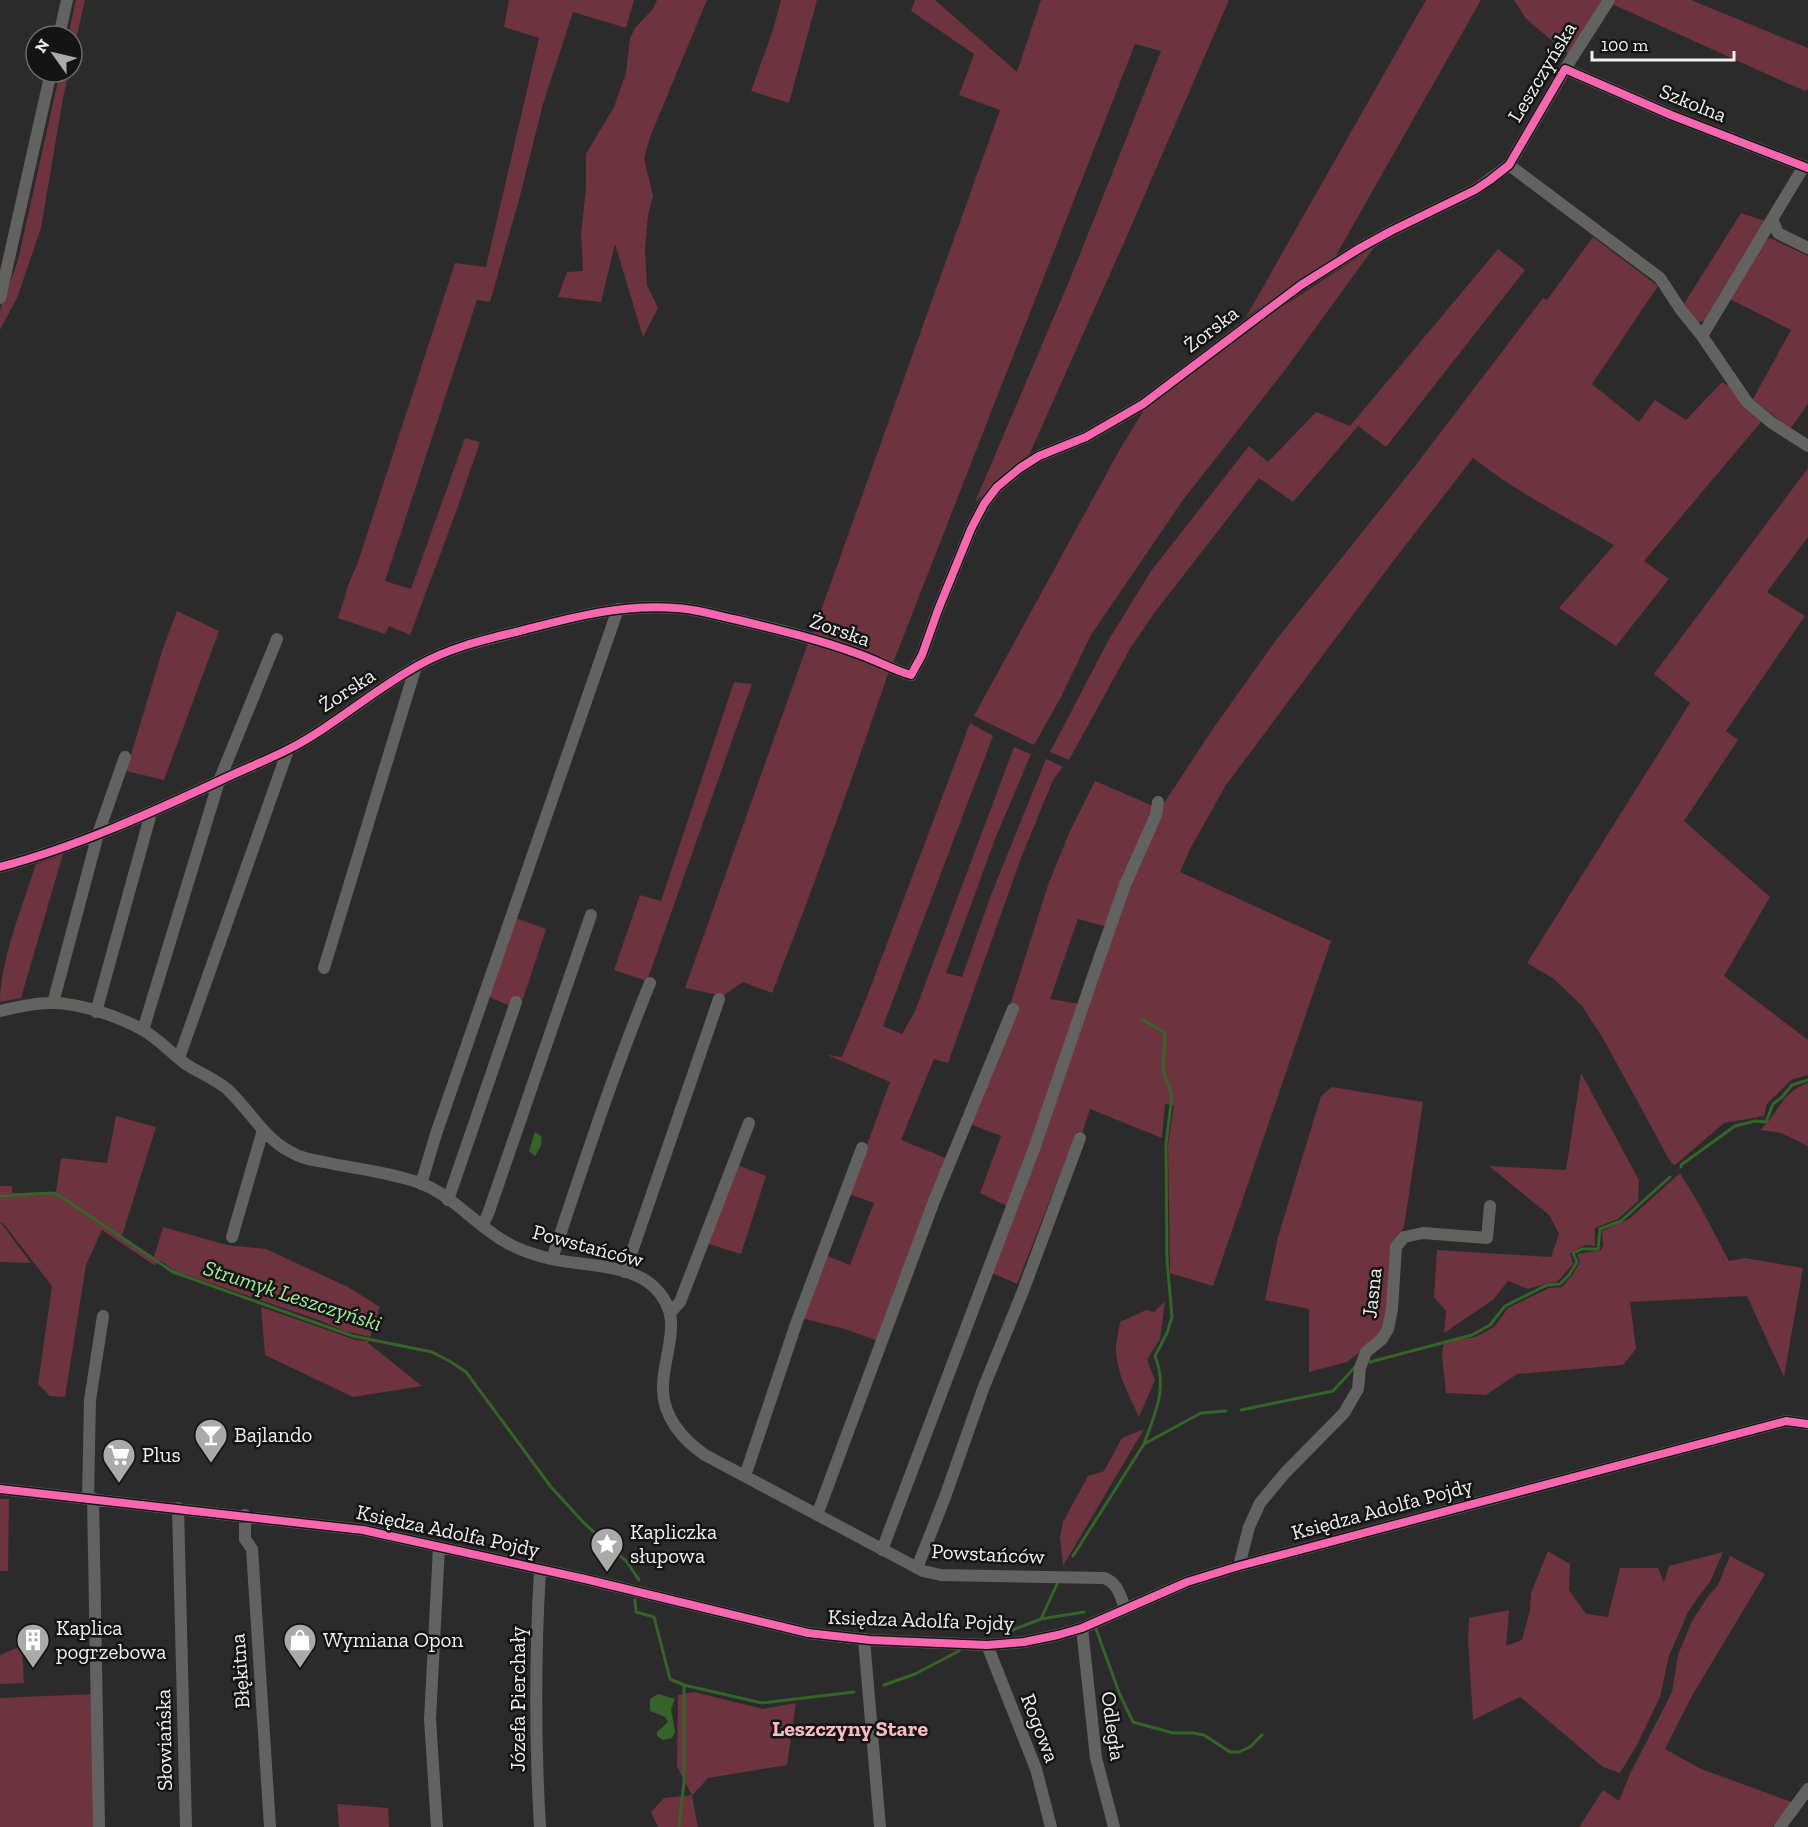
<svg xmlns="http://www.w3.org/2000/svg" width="1808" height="1827" font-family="'Zilla Slab',serif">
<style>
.green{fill:#6d333f}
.water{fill:#346428}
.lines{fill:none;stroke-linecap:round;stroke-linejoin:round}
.stream{stroke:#346428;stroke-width:3}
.minor{stroke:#626361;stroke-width:12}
.cycleway-casing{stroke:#131413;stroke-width:11}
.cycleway{stroke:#f766af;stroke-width:8}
.labels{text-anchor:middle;stroke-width:5;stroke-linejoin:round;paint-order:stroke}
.street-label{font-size:21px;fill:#eef0ee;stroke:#131413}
.poi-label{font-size:21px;fill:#eef0ee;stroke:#131413;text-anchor:start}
.water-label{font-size:22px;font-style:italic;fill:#a3ed91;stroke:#131413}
.neighbourhood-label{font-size:22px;font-weight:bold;fill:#fdb8c3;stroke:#131413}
</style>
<rect width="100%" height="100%" fill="#2a2b2a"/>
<!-- green -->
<path class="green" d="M76 0H85L72 58V36H68Z
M509 0H634L626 28 573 12 543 104 520 196 490 302 477 300 385 581 411 589 465 438 480 442 456 512 410 635 389 626 385 634 338 618 349 583 358 562 455 263 486 267 539 38 504 27Z
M657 0H707L650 137 644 159 653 196 648 215 645 249 647 285 658 308 643 337 615 244 601 302 558 297 567 272 583 271 581 233 586 188V154L614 107 626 73 630 38 635 28 653 9Z
M781 0H817L789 103 751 91 773 30Z
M915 0H935L1017 72 1041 0H1229L1126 238 1030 453 975 502 1070 279 1161 51 1135 44 893 663 813 633 1000 110 959 95 974 54 911 11Z
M1426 0H1481L1335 257 1246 317Z
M1514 0H1602L1568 54 1526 19Z
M1612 0H1691L1808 48V89L1805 91 1780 80 1610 3Z
M60 72H69L63 98 41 228 17 298 0 330V310L18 260Z
M1741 213 1768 222 1708 319 1701 322 1694 320 1684 304Z
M1593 237 1658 286 1592 384 1639 422 1655 400 1686 420 1722 382 1729 386 1742 402 1761 422 1644 561 1669 579 1616 646 1559 608 1614 545 1542 504 1503 480 1473 458 1391 564 1226 785 1190 849 1180 872 1331 941 1213 1286 1170 1273 1168 1144 1174 1105 1165 1104 1162 1138 1090 1109 1082 1133 1077 1131 1017 1284 990 1272 1114 927 1162 811 1164 803 1212 730 1276 640 1415 466 1543 298 1547 300Z
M1770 238 1808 256V404L1790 429 1753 399 1791 330 1730 299 1761 243Z
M1375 246 1285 370 1183 500 1091 635 1061 697 1034 745 974 716 1120 449 1144 410 1265 318Z
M1498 249 1525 270 1386 447 1358 426 1293 502 1259 478 1155 612 1131 647 1069 760 1050 752 1108 641 1151 571 1249 446 1268 462 1316 412 1350 426Z
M1808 468V537L1767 592 1805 616 1726 731 1738 740 1684 821 1770 897 1724 976 1808 1040V1075L1791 1080 1767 1104 1764 1116 1724 1123 1675 1165 1671 1163 1604 1040 1582 1006 1554 979 1527 963 1690 703 1654 674Z
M177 611 219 631 164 780 126 771 164 645Z
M808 643 846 654 889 671C852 779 814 887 772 993L743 982 723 996 685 988Z
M734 682 752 684 647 981 614 970 640 895 661 901Z
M970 723 993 736 883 1026 902 1034 915 1011 1014 747 1031 754 995 839 946 973 962 977 991 895 1046 759 1063 767 1053 780 1021 858 948 1063 934 1059 901 1140 948 1159 878 1341 845 1329 801 1318 825 1255 850 1265 874 1203 849 1194 890 1082 827 1055 842 1057 868 994Z
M1095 781 1153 806 1107 927 1078 919 1050 999 1080 1004 1009 1207 980 1193 1001 1136 970 1124 1018 1009 1011 1002 1048 885 1070 831Z
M63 854 21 998 0 1002C0 961 23 904 36 864Z
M513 917 546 929 523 999 514 997 510 1006 487 996Z
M1581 1073 1639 1180 1638 1201 1618 1219 1595 1228V1246L1585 1245 1570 1253 1573 1264 1557 1282 1548 1283 1528 1289 1508 1281 1493 1300 1444 1333 1446 1311 1434 1297 1437 1250 1551 1257 1559 1234 1549 1215 1489 1166 1566 1170Z
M1808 1083V1146L1781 1133 1760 1130C1779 1113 1781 1092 1808 1083Z
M1332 1087 1423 1102 1404 1227 1393 1243 1386 1327 1378 1338 1347 1362 1309 1372V1309L1265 1300 1278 1237 1321 1096Z
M116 1116 156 1127 122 1236 154 1257 163 1227 227 1245 266 1249 348 1287 380 1307 370 1337 344 1331 319 1320 175 1271 161 1261 154 1265 102 1230 86 1265 65 1397 50 1396 38 1384 52 1286 3 1223 0 1222V1186H12V1193L56 1192 61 1158 107 1163Z
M735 1164 766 1176 741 1254 705 1243Z
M1680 1173 1700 1206 1729 1261 1745 1258 1803 1268 1784 1377 1747 1296 1630 1302 1636 1349 1623 1365 1517 1374 1486 1395 1446 1393 1442 1355 1444 1342 1476 1337 1494 1327 1508 1308 1549 1288 1562 1287 1573 1274 1580 1262 1577 1254 1601 1250 1603 1246 1602 1231 1629 1219Z
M0 1223H1L31 1263 0 1262Z
M1165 1301 1160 1339 1147 1360 1155 1380 1139 1417C1129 1395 1115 1371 1116 1345 1117 1338 1119 1329 1120 1322L1146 1310 1154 1312Z
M261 1307 356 1340 369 1341 368 1343 422 1386 353 1397 265 1355Z
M1144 1429 1063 1566 1060 1537 1063 1522 1088 1476 1104 1471 1122 1438Z
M0 1499H9L8 1571H0Z
M1548 1551 1570 1564 1569 1590 1586 1614 1608 1617 1620 1568H1658L1664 1582 1669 1566 1723 1552 1710 1582 1699 1596 1688 1612 1669 1656 1660 1697 1638 1743 1620 1773 1603 1767 1520 1697 1473 1720 1468 1639 1469 1618 1509 1610 1506 1646 1522 1640 1530 1610 1531 1593Z
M1730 1556 1765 1574 1693 1694 1665 1749 1701 1769 1792 1802 1773 1827H1579L1603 1790 1619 1801 1630 1774 1672 1692 1678 1655 1692 1621 1709 1595 1718 1585Z
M22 1646 24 1683 0 1684V1655Z
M694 1692 763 1709 796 1703 787 1765 708 1778 692 1796 698 1827H658L651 1812 664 1798 692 1795 677 1767 678 1695Z
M93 1694 95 1827H0V1698Z
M337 1804 388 1808 389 1827H339Z"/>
<!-- water -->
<path class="water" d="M535 1132 542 1137 541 1146 535 1156 529 1151Z
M658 1694 675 1699 671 1709 675 1732 672 1738 663 1740 657 1736V1732L668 1722 665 1717 650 1711V1699Z"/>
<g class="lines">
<!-- stream -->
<path class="stream" d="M1142 1019 1165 1033 1163 1070 1172 1096 1166 1144 1167 1260 1172 1317 1167 1333 1155 1356C1168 1388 1155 1413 1144 1444
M1681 1167V1165L1735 1126 1755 1121 1766 1122 1773 1104 1782 1097 1792 1085 1808 1080
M0 1196 52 1193 60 1196 173 1272 353 1336 432 1352 451 1362 466 1372 551 1487 585 1524 627 1562 639 1580
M1370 1362 1472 1335 1490 1325 1505 1306 1547 1285 1560 1284 1569 1275 1577 1262 1573 1253 1582 1249H1598L1600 1229 1621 1221 1670 1177
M1241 1410 1333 1391 1355 1367
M1073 1556 1144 1444 1201 1413 1226 1411
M635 1600 636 1612 654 1617 670 1679 684 1685 762 1703 854 1692
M1041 1619 1084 1612
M1096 1629 1120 1695 1133 1722 1173 1733H1193L1204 1735 1230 1752H1239L1250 1747 1262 1735
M1010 1631 1041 1619 1057 1584
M884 1685 915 1674 959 1651
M679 1827 684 1782V1685"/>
<!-- minor -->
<path class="minor" d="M59 36 67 0
M1565 69 1671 115 1808 168
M1509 165 1660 278 1681 310 1702 336 1747 402 1772 423 1808 446
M1772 219 1778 233 1808 248
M0 298 51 72
M1702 336 1804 166
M0 867C76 847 148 814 219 781 242 770 265 761 287 750 333 727 373 690 419 665 449 648 483 640 516 632 570 618 619 604 676 608 697 609 718 616 738 620 780 630 821 640 861 655 878 661 893 670 911 675L922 655 938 610 971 529 984 504 997 487 1020 468 1039 456 1086 437 1143 404 1301 285 1360 248 1391 231 1475 190 1509 165 1570 61 1609 0
M324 968 416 666
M53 1003 98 834 125 757
M0 1011C17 1007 33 1003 50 1003 78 1002 120 1017 143 1030 160 1040 172 1054 187 1065 200 1073 215 1079 227 1089 249 1109 263 1137 289 1151 300 1158 312 1160 324 1162 356 1169 389 1172 420 1183 452 1195 475 1224 504 1241 518 1250 535 1255 551 1259 583 1266 629 1264 653 1286 687 1317 663 1351 663 1387 662 1416 683 1440 705 1455L923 1571 941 1575 1104 1578C1118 1583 1120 1595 1125 1608
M96 1012 151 813
M143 1030 219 781 277 639
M179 1058 288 750
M421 1184 436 1134 618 609
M448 1200 516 1002
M482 1226 488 1214 591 915
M232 1237 263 1130
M552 1259C583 1166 613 1073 650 983
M625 1272 719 999
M670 1313 680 1302 749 1123
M745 1476 796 1324 862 1148
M0 1489 363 1530 585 1579 808 1633 870 1640 987 1645 1024 1642 1058 1635 1082 1628 1187 1582 1239 1566 1786 1421 1808 1424
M88 1498 90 1400 103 1316
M93 1498 99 1827
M178 1508 186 1827
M245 1515V1539L252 1549 270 1827
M817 1515 934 1201 1013 1009
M882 1550 1035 1146 1098 962 1125 885 1156 815 1158 802
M1239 1566 1249 1527 1260 1503 1285 1473 1344 1413 1358 1389 1360 1368 1366 1352 1382 1339 1388 1329 1392 1309 1396 1247 1404 1237 1423 1233 1487 1238 1490 1206
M917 1568 945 1497 983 1389 1023 1291 1080 1138
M1082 1628 1096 1758 1114 1827
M864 1639 880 1827
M987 1645 1036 1769 1051 1827
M437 1827 430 1719 439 1547
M540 1827C535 1742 535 1655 540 1570
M1780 1827 1808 1789"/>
<!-- cycleway casing -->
<g class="cycleway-casing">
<path id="cycleway" d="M0 867C76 847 148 814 219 781 242 770 265 761 287 750 333 727 373 690 419 665 449 648 483 640 516 632 570 618 619 604 676 608 697 609 718 616 738 620 780 630 821 640 861 655 878 661 893 670 911 675L922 655 938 610 971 529 984 504 997 487 1020 468 1039 456 1086 437 1143 404 1301 285 1360 248 1391 231 1475 190 1490 180 1509 165 1565 69 1671 115 1808 168
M0 1489 363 1530 585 1579 808 1633 870 1640 987 1645 1024 1642 1058 1635 1082 1628 1187 1582 1239 1566 1786 1421 1808 1424"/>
</g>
<!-- cycleway -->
<use href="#cycleway" class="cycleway"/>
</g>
<!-- icons -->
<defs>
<g id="bar-pin" transform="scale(1.725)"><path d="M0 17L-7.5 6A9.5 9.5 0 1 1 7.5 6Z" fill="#a9aba9" stroke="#131413"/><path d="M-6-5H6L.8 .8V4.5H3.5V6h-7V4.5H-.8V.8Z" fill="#fff"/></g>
<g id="supermarket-pin" transform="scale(1.725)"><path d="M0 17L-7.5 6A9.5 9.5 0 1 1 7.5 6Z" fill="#a9aba9" stroke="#131413"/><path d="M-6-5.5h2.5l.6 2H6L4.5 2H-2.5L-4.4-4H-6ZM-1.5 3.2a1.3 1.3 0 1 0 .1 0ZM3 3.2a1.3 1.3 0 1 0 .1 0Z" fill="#fff"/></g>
<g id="sight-pin" transform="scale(1.725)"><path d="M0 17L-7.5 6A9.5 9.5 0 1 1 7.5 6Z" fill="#a9aba9" stroke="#131413"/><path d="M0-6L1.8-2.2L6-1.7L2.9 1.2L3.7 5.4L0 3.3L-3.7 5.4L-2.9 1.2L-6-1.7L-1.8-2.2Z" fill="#fff"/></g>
<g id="building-pin" transform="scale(1.725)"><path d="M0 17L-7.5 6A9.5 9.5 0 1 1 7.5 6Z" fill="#a9aba9" stroke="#131413"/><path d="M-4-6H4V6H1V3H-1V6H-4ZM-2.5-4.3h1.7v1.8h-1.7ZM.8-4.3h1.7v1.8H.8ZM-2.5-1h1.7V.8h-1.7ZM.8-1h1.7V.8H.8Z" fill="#fff"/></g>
<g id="shop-pin" transform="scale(1.725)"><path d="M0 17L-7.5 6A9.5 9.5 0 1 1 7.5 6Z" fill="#a9aba9" stroke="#131413"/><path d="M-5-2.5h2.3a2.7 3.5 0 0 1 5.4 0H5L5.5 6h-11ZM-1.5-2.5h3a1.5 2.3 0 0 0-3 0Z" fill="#fff"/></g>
</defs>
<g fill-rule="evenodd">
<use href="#bar-pin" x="211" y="1435"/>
<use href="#supermarket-pin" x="119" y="1455"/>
<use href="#sight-pin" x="607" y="1544"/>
<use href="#building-pin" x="33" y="1640"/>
<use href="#shop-pin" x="300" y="1640"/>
</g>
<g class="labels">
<!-- street labels -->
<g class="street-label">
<text transform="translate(1542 72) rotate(-59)" y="7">Leszczyńska</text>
<text transform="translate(1693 103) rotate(22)" y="7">Szkolna</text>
<text transform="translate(1211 329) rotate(-37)" y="7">Żorska</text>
<text transform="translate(840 630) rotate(19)" y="7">Żorska</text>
<text transform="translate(347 690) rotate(-33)" y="7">Żorska</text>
<text transform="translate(588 1246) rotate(15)" y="7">Powstańców</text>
<text transform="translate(1372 1293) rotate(-84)" y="7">Jasna</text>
<text transform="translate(1382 1509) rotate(-15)" y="7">Księdza Adolfa Pojdy</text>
<text transform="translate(448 1531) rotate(12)" y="7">Księdza Adolfa Pojdy</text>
<text transform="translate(988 1554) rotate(3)" y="7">Powstańców</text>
<text transform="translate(921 1620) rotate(2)" y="7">Księdza Adolfa Pojdy</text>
<text transform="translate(240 1671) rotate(-94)" y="7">Błękitna</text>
<text transform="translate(518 1699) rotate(-90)" y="7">Józefa Pierchały</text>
<text transform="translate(1113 1726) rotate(82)" y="7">Odległa</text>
<text transform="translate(1040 1728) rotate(69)" y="7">Rogowa</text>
<text transform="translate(164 1740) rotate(-91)" y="7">Słowiańska</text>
</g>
<!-- poi labels -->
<g class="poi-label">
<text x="234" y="1442">Bajlando</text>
<text x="142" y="1462">Plus</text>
<text x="630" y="1539">Kapliczka<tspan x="630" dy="24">słupowa</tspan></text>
<text x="56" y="1635">Kaplica<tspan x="56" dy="24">pogrzebowa</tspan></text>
<text x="323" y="1647">Wymiana Opon</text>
</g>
<!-- water labels -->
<g class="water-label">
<text transform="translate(293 1295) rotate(18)" y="8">Strumyk Leszczyński</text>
</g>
<!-- neighbourhood labels -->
<g class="neighbourhood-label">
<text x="850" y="1736">Leszczyny Stare</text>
</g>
</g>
<!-- north arrow -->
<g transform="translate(54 54) rotate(304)"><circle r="28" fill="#131413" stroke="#6b6c6b" stroke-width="1.5"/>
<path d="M0-4.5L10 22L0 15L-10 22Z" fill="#a9aba9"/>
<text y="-9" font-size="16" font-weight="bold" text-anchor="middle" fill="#eef0ee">N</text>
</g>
<!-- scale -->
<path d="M1592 51v9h142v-9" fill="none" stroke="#eef0ee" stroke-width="3"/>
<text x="1601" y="51" font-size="18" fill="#eef0ee" stroke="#131413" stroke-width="4.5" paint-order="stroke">100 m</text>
</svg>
